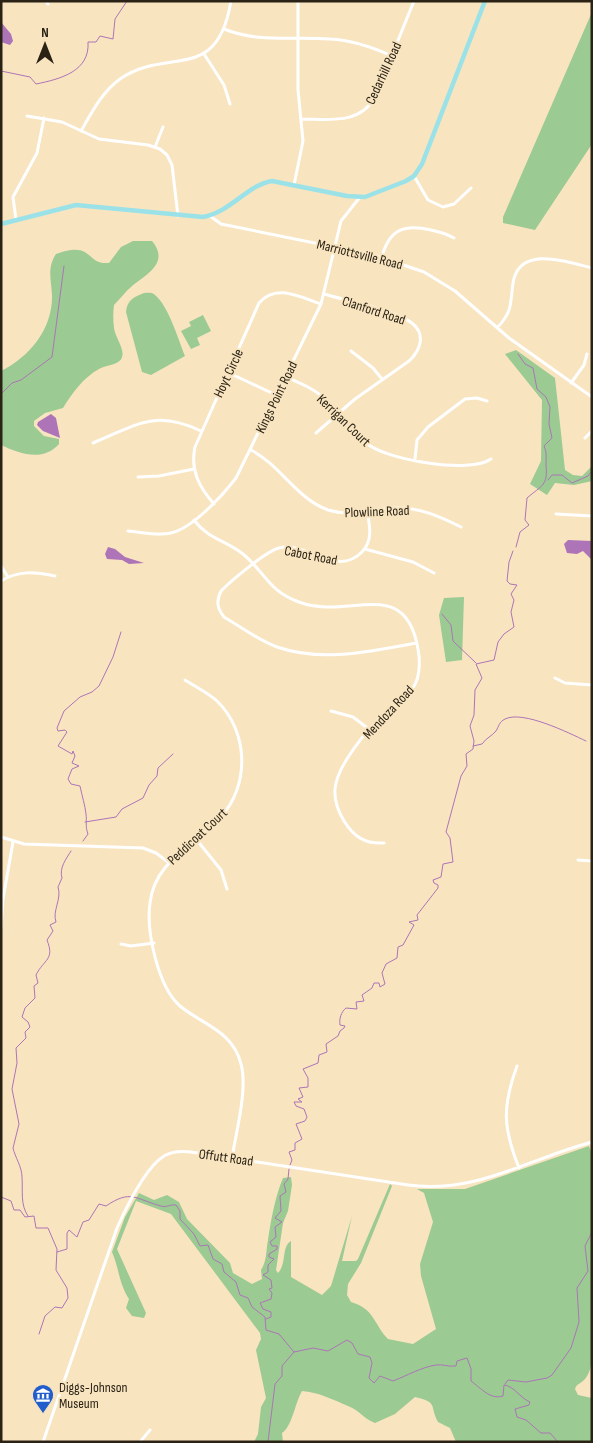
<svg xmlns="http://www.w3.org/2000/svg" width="593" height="1443" font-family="'Sofia Sans Condensed',sans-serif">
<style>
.green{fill:#9bca93}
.water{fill:#ad75b7}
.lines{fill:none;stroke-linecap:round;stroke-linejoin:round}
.stream{stroke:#ad75b7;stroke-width:1}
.minor{stroke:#fff;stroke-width:3}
.major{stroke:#9ae2e7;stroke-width:4.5}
.labels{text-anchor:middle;stroke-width:4;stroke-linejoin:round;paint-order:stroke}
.street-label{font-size:14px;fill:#2a2315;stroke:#f9e4c0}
.poi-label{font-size:14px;fill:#2a2315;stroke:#f9e4c0;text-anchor:start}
</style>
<rect width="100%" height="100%" fill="#f9e4c0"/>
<!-- green -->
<path class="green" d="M592 12V144L535 230 503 223V217Z
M133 241H152C170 263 147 274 131 287 125 292 120 299 114 305 113 313 113 320 114 328 115 337 125 349 122 357 120 365 106 365 99 369 83 378 73 392 63 408L45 413 34 421V426L44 436 59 439V444C43 462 20 454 1 445V371C30 357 53 328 52 295 51 278 47 268 56 254 95 240 84 265 109 263L121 247Z
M144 293C148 293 152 292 155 295 168 305 179 341 185 356L151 375 142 372 126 312C127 300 134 297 144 293Z
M203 315 211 331 197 338 200 345 191 349 181 331 191 326 189 322Z
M516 350 555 378 565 470 573 475 582 476 592 466V481L574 485 555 483 547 495 530 484 541 461 542 400 505 354Z
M464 597 462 660 446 662 439 615 444 598Z
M589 1146 592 1154V1358C591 1366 590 1373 585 1379 581 1384 577 1383 575 1389L578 1395 592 1398V1442H456L450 1428 438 1422C429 1405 439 1403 415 1397L395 1414 375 1423C364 1419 359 1410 348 1406 334 1400 318 1392 302 1391 295 1403 292 1427 282 1433L283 1442H254L258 1434 261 1407 266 1398 256 1350 261 1339 260 1333 171 1214 136 1201 117 1249 146 1313 144 1318 132 1316 126 1308 129 1299C119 1284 119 1268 112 1252L125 1217 139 1193 154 1200 167 1195 179 1202 187 1219 230 1263 233 1273 252 1284 262 1279 261 1270C267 1261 266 1250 268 1240 271 1220 275 1197 283 1178L291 1177 292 1185 288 1211 283 1223 276 1270 278 1273C287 1264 281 1247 291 1241V1277L322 1295 331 1286 352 1216 342 1261H356L358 1259 390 1184 392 1186 361 1263 348 1284 347 1295 351 1302C375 1309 374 1325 388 1339L413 1344 436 1329 421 1276 420 1264 433 1222 424 1193 417 1189H465Z"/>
<!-- water -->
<path class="water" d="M1 22 11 34 13 41 10 45 1 42Z
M51 414 56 418 60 438 43 431 37 425 38 422Z
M568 540 592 541V560L583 551 577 554 567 553 564 544Z
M108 547 115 549 125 557 144 563 129 564 122 560 107 559 105 554Z"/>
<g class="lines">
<!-- stream -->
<path class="stream" d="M1 71 30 77 36 84C61 79 90 71 88 42H96L100 36 113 39 115 19 127 1
M1 394 12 383 21 380 52 357 64 266
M548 480 552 475H562L572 483 588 476 592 471
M516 547 520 532 529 525 525 520 527 498C542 485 548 486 546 465 546 456 547 453 544 446L552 438 549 424 550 407 546 397 537 389 533 368 525 364 518 354
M442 614 451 625 453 641 476 663
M473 746 482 744C486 738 492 736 496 731 499 726 499 722 505 719 523 710 569 733 586 741
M85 822 116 817 122 809 143 798 149 785 157 776 158 768 173 754
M83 841 88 834C85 826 87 822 86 814 85 805 82 796 80 786L71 784 68 779 72 769 79 766 72 763 75 756 73 751 72 754 58 746 67 732 65 730 58 731 57 728 64 711 80 697 92 692 99 686 113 657 121 632
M290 1165 292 1160 289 1152 295 1150V1143L302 1139 296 1124 305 1121 307 1117 304 1109 296 1106 294 1102H302L298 1099 303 1097 299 1088 308 1087V1078L303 1069 318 1063 319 1055 327 1052 326 1044 338 1036 340 1031 344 1028 345 1026 340 1025C339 1019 341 1012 346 1008L357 1009 356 1002 364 1001 362 995 372 988 374 983H379L380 987 385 984 382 973 386 964 397 958 398 947 403 945 414 925 409 922 418 920 417 915 438 888V885L434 883 433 880 441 877 443 864 453 862 450 838 446 832 461 776 467 766 466 754 473 749 474 741 470 726 474 715 475 690 482 678 476 664 494 660 498 642 504 634 514 627 511 612 514 600 511 594 517 585 510 584 507 581 509 562 513 551
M1 1197 11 1201 14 1210H20L25 1217 34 1216 36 1228H48L57 1249 56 1270 67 1288 68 1298 62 1308 55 1307 45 1316 39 1334
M28 1216C20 1205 23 1190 22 1177 22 1167 15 1157 13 1148L19 1124 12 1089 17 1063 16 1048 26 1038 25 1032 30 1027 28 1022 22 1017 25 1008 35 998 34 986 38 983 36 975C44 959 55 960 47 940L53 931 50 925 56 922C52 911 62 899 58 887L62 878C59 868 66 859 71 851
M57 1252 67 1249V1233L69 1230 77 1237 83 1222 89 1220 99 1204 106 1206C131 1189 135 1199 161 1206 166 1208 171 1204 176 1205L180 1211V1219L194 1234 200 1246 208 1245 213 1259 222 1264 224 1272 236 1282 240 1295 248 1298 252 1307 265 1317 266 1330 279 1334 294 1352 313 1348 328 1351 347 1340 352 1343 358 1354 370 1357 372 1363 369 1378 374 1383 380 1376 393 1381C406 1376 422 1367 436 1365 442 1364 449 1367 456 1366L457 1361 467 1358 471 1369V1381C481 1388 490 1400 503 1396L504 1385C514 1386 520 1398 530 1402L529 1405 515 1409 517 1417 526 1420 541 1433H550L558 1442
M266 1319 271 1317V1312L263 1309 260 1303 271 1299 272 1293 269 1289 272 1288 271 1280 263 1275 268 1272V1265L274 1259 269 1257V1254L277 1249V1246H272L270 1242 276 1237 275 1227 282 1222 275 1218 281 1211 280 1196 286 1192 284 1184 288 1179 289 1169
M505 1384 508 1380 526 1382 547 1378 552 1375 571 1348 579 1322 577 1288 588 1271 585 1246 592 1232
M268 1442 275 1384 282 1376V1366L294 1352"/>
<!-- minor -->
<path class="minor" d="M46 1 48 4
M224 29C258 43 293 36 330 39 352 40 372 47 392 56
M204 54 224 85 230 104
M27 116 62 122 99 139 148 145 160 149 167 155 172 165 178 216
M301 119C328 119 360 125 375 97L414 1
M81 131C92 112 102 92 120 79 168 46 217 85 231 1
M155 147 163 127
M414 176 428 200 443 207 454 204 471 188
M294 185 303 141 298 90V1
M210 216 221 224 374 255 424 272 455 291 509 338 592 397
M16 220 13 197 37 153 44 118
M382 256C390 229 404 224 431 230 439 232 446 233 454 238
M497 328C513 311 510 304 513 283 519 244 568 262 592 268
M351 351 373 368 382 379
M229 373 276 395
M286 377C300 383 315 389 326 400 341 414 352 433 369 445 389 460 470 474 491 459
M571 383 584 365 587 354
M316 433 355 399 409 361C420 351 426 335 413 324 400 312 344 300 324 294
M585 438 592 431
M93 443C137 425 154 409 201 431
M251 450C280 465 297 499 328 510 351 517 373 509 396 508 419 507 441 517 461 527
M415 459 417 440 428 427 465 399 477 398 487 401
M138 477 159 476 194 469
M214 504C199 487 190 470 195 447L259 303C276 283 300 297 321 304
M367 512C370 525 373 541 362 552 336 578 308 541 279 548 266 551 231 581 221 591 216 601 217 608 224 617 241 627 258 640 277 647 324 663 370 651 417 643
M556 514 592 516
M194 520C208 539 225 540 243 554 265 572 268 591 299 602 348 621 405 574 418 649 420 659 420 673 416 682 411 695 394 705 384 714 367 730 337 765 335 789 334 801 338 811 344 821 354 837 365 844 384 843
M128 531C142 532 158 536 171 533 193 528 223 495 236 478L321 304 341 221 360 197
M365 549 413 562 434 573
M1 566 8 577
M1 581C19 570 35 572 55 576
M555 678 565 683 592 685
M185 680C196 687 208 693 217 701 249 732 250 786 220 818 194 847 155 860 150 903 146 931 158 987 180 1006 203 1025 233 1031 241 1064 248 1089 236 1132 232 1158
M331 711 353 717 370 730
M1 837 24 844 143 848 156 853 168 862
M196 839 221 870 227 889
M578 860 592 861
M1 928 3 899 13 842
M121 944 131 946 154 943
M517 1066C502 1107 503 1128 519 1168
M43 1442 117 1228C126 1208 146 1167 164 1156 172 1151 182 1151 191 1152L408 1185C477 1194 528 1159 592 1142
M140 1442 150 1430"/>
<!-- major -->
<path class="major" d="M1 224 76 205 203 217C231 212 247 185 272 181L347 196 365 197 406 181 414 176 422 164 485 1"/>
</g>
<!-- icons -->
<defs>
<g id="museum-pin" transform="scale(1.125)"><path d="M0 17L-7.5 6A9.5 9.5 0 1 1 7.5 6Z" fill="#215ecb" stroke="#f9e4c0"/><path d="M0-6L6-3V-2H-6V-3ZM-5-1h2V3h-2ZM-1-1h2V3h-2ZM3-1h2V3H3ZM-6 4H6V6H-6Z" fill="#fff"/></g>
</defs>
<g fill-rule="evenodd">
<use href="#museum-pin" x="43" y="1395"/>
</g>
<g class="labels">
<!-- street labels -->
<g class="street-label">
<text transform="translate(383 73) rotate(-65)" y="5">Cedarhill Road</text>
<text transform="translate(360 254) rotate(14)" y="5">Marriottsville Road</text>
<text transform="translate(374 310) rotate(18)" y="5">Clanford Road</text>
<text transform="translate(228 373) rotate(-65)" y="5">Hoyt Circle</text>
<text transform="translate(276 397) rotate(-64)" y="5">Kings Point Road</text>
<text transform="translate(344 420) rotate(44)" y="5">Kerrigan Court</text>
<text transform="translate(377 511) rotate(-2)" y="5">Plowline Road</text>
<text transform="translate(311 555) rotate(11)" y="5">Cabot Road</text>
<text transform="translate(388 712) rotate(-47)" y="5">Mendoza Road</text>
<text transform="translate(197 836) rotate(-43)" y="5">Peddicoat Court</text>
<text transform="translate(226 1157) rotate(8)" y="5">Offutt Road</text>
</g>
<!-- poi labels -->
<g class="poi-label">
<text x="59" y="1392">Diggs-Johnson<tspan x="59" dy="16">Museum</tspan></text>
</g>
</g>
<!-- border -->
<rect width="593" height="1443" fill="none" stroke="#2a2315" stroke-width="5"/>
<!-- north arrow -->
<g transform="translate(45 45)" stroke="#f9e4c0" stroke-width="4" paint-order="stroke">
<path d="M0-4L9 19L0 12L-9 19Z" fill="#2a2315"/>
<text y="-8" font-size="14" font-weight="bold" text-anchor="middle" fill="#2a2315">N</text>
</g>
</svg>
